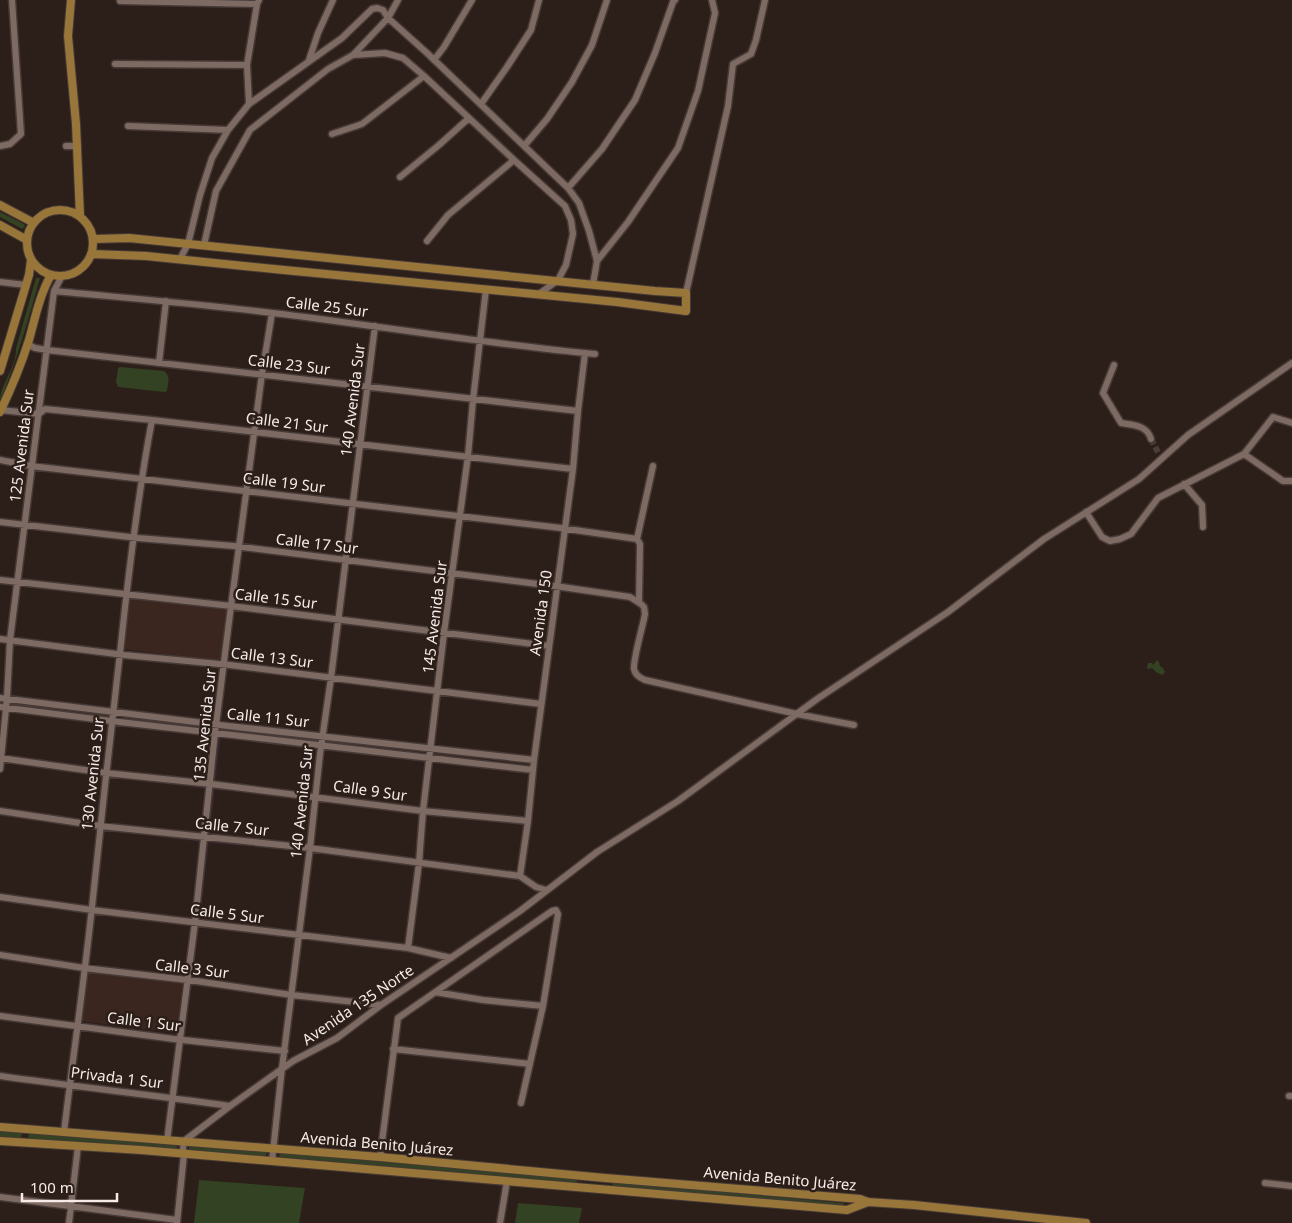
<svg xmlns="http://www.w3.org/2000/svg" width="1292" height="1223" font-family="'Noto Sans',sans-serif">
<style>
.commercial{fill:#34232b}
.built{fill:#3a261e}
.green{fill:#324222}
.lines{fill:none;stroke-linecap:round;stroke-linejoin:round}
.minor-tunnel{stroke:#4a3d37;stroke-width:6;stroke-dasharray:6 3;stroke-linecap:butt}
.minor-casing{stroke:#463936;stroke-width:9}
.major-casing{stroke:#463936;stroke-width:10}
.minor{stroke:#7c6a63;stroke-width:6}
.major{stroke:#987539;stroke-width:8}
.labels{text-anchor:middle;stroke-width:5;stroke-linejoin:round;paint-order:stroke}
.street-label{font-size:15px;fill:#f6ebe7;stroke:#2c1e18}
</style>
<rect width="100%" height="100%" fill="#2c1e18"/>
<!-- commercial -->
<path class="commercial" d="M211 737 221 738 216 780 225 782 224 791 215 790 210 834 243 838 242 846 209 843 200 919 207 920 206 927 199 926 193 976 201 978 200 986H192L190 1002 181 1001 183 984 178 983 179 976H184L200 842 168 838 169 830 201 833 206 789 195 788 196 778 206 779Z"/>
<!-- built -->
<path class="built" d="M130 598 228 610 222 661 123 649Z
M87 972 182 984 176 1033 80 1021Z"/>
<!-- green -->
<path class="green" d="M0 212 24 224 25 227 22 229 0 217Z
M36 278H40C28 320 17 361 0 401 0 384 17 367 16 348Z
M120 367 164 371C171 376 168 383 167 391L164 392 118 387 116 382 118 368Z
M1157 660 1159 662 1160 666 1163 668 1165 672 1162 675 1156 672 1152 668 1147 669 1148 663H1152L1153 665Z
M0 1130 21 1132 22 1135 20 1138 0 1136Z
M29 1133 176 1144 177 1146V1149L28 1139Z
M194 1145 263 1151 267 1153 265 1157 190 1151 189 1149V1146Z
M281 1153 576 1179 577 1182 575 1183 280 1157 279 1155Z
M199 1180 305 1188 299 1223H194Z
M613 1182 842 1203 844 1204V1206L613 1186 612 1185Z
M518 1203 582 1208 579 1223H515Z"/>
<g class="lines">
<!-- minor-tunnel -->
<path class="minor-tunnel" d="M1151 439 1159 454"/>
<!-- minor casing -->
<g class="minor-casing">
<path id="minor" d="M120 1 257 4
M353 55 385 53 403 58 424 76 514 160 565 206 571 220 573 234 566 265 558 280 539 294
M309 60 318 33 333 0
M434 60 444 47 472 0
M115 64 247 65
M249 104 247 65 257 4 259 0
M481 104 507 67 531 30 539 0
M128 126 228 130
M332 134 362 124 424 76
M0 146 10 144 21 134 12 0
M66 146H78
M524 146 547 119 572 82 592 45 607 0
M400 177 439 145 469 118
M568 188 602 149 635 100 655 53 673 2 675 0
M427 241 448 215 514 160
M204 245 216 191 250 130 328 69 353 55 388 18 398 0
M180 259 188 244 200 195 212 158 228 130 249 104 342 38 372 9 377 8 383 10 388 18 427 53 568 188 579 203 589 231 597 261 593 284
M597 261 628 222 678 148 698 91 715 13 712 0
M0 282 26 285
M54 291C127 298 200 304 273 313 380 326 487 344 595 354
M686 293 728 106 733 64 751 54 756 40 765 0
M27 344 35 348 47 350C225 369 401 391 578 411
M159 363 166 301
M1114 365 1103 393 1121 423C1133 425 1147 425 1151 439
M0 410 39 414 45 409 152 420 573 469
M1244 454 1283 481H1292
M0 460 31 466 561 528 637 539
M1184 484 1202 505 1203 527
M1086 512 1102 537 1110 541 1120 539 1131 534 1158 498 1244 454 1273 417 1292 423
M0 522 138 538 234 546 562 587 630 597 641 604 644 607 645 614C643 626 633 659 634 669 635 675 640 678 645 680L797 714 854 725
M0 580 231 606 549 646
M639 602 640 544 637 539 653 466
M0 639 124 655 230 665 541 704
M0 698 228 726 534 760
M0 707 111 721 533 770
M0 758 106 773 211 784 423 811 528 821
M0 769 7 698 10 640 54 291 62 276
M0 811 100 826 310 848 520 876 536 887 546 890
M520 876 528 821 534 760 573 469 578 411 585 353
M0 897 92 910 408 948 451 958
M408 948 419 863 423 811 444 633 468 456 473 400 486 289
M0 955 84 968 196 981 292 995 381 1005
M435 992 483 1000 543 1006
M0 1016 174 1039 285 1051
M393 1049 530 1064
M0 1076C77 1087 154 1095 230 1106
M1289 1096H1292
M64 1132C73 1057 84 982 92 907 101 819 111 732 121 644 129 569 138 494 152 420
M167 1141 195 922 215 733 231 606 262 374 272 313
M380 1157 398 1018 552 911 556 910 558 914 543 1006 521 1103
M272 1161 282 1068 310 848 320 754 331 678 375 326
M1265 1183 1292 1186
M0 1197 177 1220
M69 1223 78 1146
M177 1223 184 1154 183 1149 184 1141 230 1106 293 1061 337 1038 381 1005 520 911 597 852 678 801 817 699 948 612 1044 539 1139 479 1188 435 1292 363
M500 1223 507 1181"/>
</g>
<!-- major casing -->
<g class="major-casing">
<path id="major" d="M71 0 68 36 76 124 80 216
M0 205 34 223
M27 243a33 33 0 1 1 66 0a33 33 0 1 1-66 0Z
M0 225 27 240
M91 254 146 256 284 270 617 302 686 311V293L655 291 129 238 94 239
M0 371 26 285 29 275 31 260
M0 412C11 389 21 365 29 340 35 318 40 294 51 275
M0 1127 380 1157 605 1178 860 1199 868 1202 914 1205 1086 1223
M0 1141 141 1150 847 1210 868 1202"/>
</g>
<!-- minor -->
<use href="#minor" class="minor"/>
<!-- major -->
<use href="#major" class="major"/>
</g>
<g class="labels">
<!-- street labels -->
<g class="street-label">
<text transform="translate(327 307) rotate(7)" y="5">Calle 25 Sur</text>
<text transform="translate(289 365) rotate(7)" y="5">Calle 23 Sur</text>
<text transform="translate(353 400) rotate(-83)" y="5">140 Avenida Sur</text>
<text transform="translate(287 423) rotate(7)" y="5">Calle 21 Sur</text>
<text transform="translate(22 446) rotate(-83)" y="5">125 Avenida Sur</text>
<text transform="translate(284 483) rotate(7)" y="5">Calle 19 Sur</text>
<text transform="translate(317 544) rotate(7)" y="5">Calle 17 Sur</text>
<text transform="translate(276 599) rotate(7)" y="5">Calle 15 Sur</text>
<text transform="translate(541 613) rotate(-82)" y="5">Avenida 150</text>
<text transform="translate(435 617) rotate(-83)" y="5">145 Avenida Sur</text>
<text transform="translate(272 658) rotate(7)" y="5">Calle 13 Sur</text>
<text transform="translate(268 718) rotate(6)" y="5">Calle 11 Sur</text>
<text transform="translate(205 725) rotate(-84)" y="5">135 Avenida Sur</text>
<text transform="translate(93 774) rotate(-84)" y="5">130 Avenida Sur</text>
<text transform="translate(370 791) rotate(8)" y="5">Calle 9 Sur</text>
<text transform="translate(302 802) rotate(-84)" y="5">140 Avenida Sur</text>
<text transform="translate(232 827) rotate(6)" y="5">Calle 7 Sur</text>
<text transform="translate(227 914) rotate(7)" y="5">Calle 5 Sur</text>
<text transform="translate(192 969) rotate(7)" y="5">Calle 3 Sur</text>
<text transform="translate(358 1005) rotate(-34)" y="5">Avenida 135 Norte</text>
<text transform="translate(144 1022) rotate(7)" y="5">Calle 1 Sur</text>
<text transform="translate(117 1078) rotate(7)" y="5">Privada 1 Sur</text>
<text transform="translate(377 1144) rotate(5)" y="5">Avenida Benito Juárez</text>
<text transform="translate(780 1179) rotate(5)" y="5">Avenida Benito Juárez</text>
</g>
</g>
<!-- scale -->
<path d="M22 1193v8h95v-8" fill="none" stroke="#f6ebe7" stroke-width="2.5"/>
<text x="30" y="1193" font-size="15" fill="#f6ebe7" stroke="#2c1e18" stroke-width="4" paint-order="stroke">100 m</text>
</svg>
